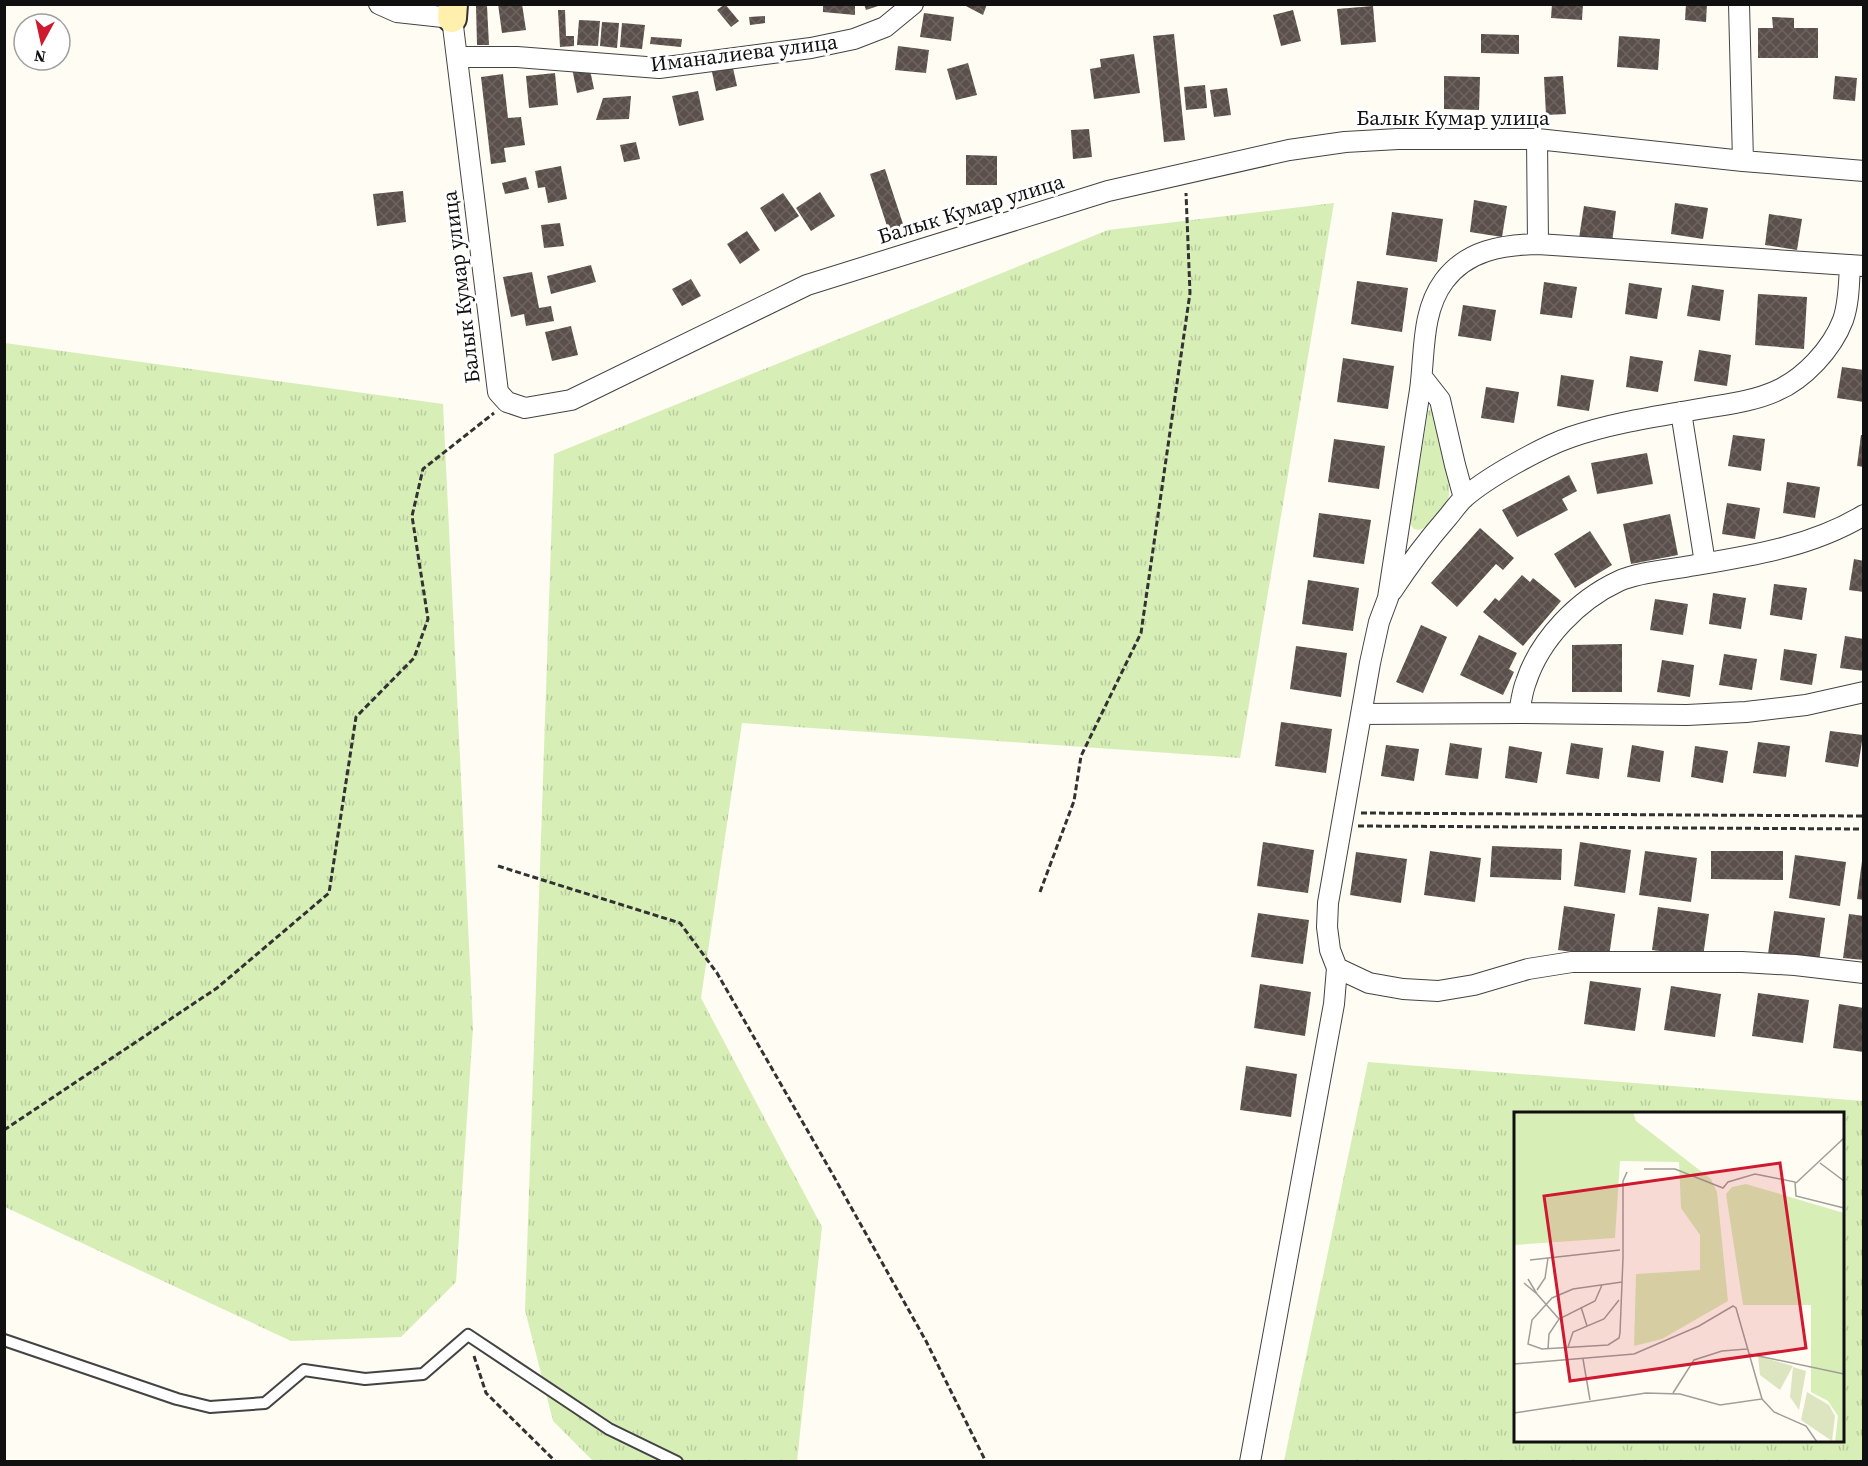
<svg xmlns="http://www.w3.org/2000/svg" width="1868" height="1466" font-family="'Source Serif 4',serif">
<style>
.grass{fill:url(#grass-tufts);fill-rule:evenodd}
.building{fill:url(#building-cross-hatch)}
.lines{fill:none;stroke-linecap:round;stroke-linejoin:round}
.lane-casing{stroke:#434343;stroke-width:14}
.street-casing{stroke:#434343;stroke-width:22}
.secondary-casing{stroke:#323232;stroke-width:32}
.path{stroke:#323232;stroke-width:3;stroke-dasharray:6 3;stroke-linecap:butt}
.lane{stroke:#fff;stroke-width:10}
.street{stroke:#fff;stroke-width:20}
.secondary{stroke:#fff0ae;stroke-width:28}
.labels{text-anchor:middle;stroke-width:6;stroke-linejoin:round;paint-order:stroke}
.street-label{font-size:21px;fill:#101010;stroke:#fff}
.inset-road{fill:none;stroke:#9f9e98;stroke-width:1.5}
.view{fill:#ce1930;fill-opacity:0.15;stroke:#ce1930;stroke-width:3}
.inset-edge{fill:none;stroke:#101010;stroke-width:3}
</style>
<defs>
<pattern id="grass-tufts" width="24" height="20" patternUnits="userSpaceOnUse" patternTransform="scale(1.5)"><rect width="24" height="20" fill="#d8eeb7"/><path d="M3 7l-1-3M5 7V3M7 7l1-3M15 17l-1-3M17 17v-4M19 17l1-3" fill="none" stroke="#b8cb9c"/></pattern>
<pattern id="building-cross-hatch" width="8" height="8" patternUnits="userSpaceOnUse" patternTransform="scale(1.5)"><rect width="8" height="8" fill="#5a4f4b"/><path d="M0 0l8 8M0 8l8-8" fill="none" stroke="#6d6461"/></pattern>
</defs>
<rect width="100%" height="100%" fill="#fffcf3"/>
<!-- grass -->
<path class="grass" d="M1334 203 1240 758 742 723 701 998 822 1227 797 1461H593L553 1421 525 1310 554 454 1108 230Z
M5 343 443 404 473 1028 456 1282 401 1337 291 1341 5 1207Z
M1431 409 1434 411C1439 433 1451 473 1449 495 1447 510 1434 524 1419 530L1414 529 1410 524 1428 411Z
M1368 1062 1863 1101V1461H1284ZM1516 1114H1842V1440H1516Z"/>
<!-- building -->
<path class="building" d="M498 4H522L526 30 502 33Z
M725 4 739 21 731 27 717 10Z
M823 4H855V15L823 12Z
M864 4H881V5L866 10Z
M962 4H987L983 15Z
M1552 4H1583L1582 20 1551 18Z
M1686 4H1707L1706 22 1685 20Z
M476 6H487L489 45H477Z
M1373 6 1376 42 1341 45 1337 9Z
M558 10H565L566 36H574V46L560 47Z
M1293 10 1301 41 1281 46 1273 15Z
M924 13 954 17 951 41 920 37Z
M765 16V23L750 25 749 17Z
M1772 17 1794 18V28H1818V58H1758V28H1773Z
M579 20 600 21 598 46 577 45Z
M602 22 619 23 617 48 600 46Z
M622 23 645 25 642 49 620 47Z
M1174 34 1185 140 1164 142 1153 36Z
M1481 34 1519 35V54L1481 53Z
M1619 36 1660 39 1658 70 1617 67Z
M651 37 682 39 681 47 650 44Z
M898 46 929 50 926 73 895 70Z
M1134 54 1140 93 1094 99 1090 69 1101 67 1100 59Z
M968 63 977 95 956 100 947 69Z
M589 65 594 89 577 93 572 68Z
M733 68 737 86 716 91 712 72Z
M555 73 558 105 529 108 526 76Z
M503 74 508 118 521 117 525 145 504 148 506 162 491 164 481 77Z
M1444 76 1480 77 1479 110 1444 109Z
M1563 76 1566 114 1546 115 1544 77Z
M1835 76 1857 78 1855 101 1833 99Z
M1205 85 1207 108 1186 110 1184 87Z
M1227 88 1231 115 1214 117 1210 90Z
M698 91 704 120 679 126 672 96Z
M631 96 629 119 596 120 603 98Z
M1089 129 1092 157 1073 159 1071 130Z
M636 142 640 159 624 162 620 145Z
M966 155 997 156V185H966Z
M561 166 567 199 548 203 545 187 538 188 535 171Z
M885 169 904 227 889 232 870 174Z
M526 177 529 189 505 194 502 183Z
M403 191 406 222 377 226 373 194Z
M820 192 835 216 811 231 796 208Z
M783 193 799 216 775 232 760 208Z
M1474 200 1507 206 1502 237 1470 232Z
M1675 203 1708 208 1703 239 1671 234Z
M1584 206 1616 211 1612 243 1579 238Z
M1392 212 1443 219 1437 262 1386 255Z
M1769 214 1802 219 1797 250 1765 245Z
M560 223 564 246 544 248 541 225Z
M747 231 760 250 740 264 727 244Z
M591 265 596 282 551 294 547 276Z
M532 272 539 308 551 306 554 321 526 326 524 314 511 317 503 277Z
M691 279 701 296 682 306 672 289Z
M1357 281 1408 288 1402 332 1351 324Z
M1544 282 1577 287 1572 318 1540 314Z
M1629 283 1662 288 1657 319 1625 314Z
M1692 285 1724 290 1720 321 1687 316Z
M1758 294 1807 297 1804 349 1755 345Z
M1463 305 1496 310 1491 341 1458 336Z
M571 326 578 355 552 361 545 332Z
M1699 350 1731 355 1727 386 1694 381Z
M1630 356 1663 361 1658 392 1626 387Z
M1343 358 1394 366 1388 409 1337 402Z
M1842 367 1864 370V402L1837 398Z
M1561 375 1594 380 1589 411 1557 406Z
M1486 387 1519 392 1514 423 1481 418Z
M1733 435 1765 439 1761 471 1728 466Z
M1861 435H1864V467L1857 466Z
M1334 439 1385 446 1379 489 1328 482Z
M1647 453 1653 484 1597 494 1591 463Z
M1569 475 1577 491 1562 499 1568 510 1517 537 1502 510Z
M1787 482 1820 487 1815 518 1783 513Z
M1727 503 1760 508 1755 539 1722 534Z
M1319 513 1371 520 1364 564 1313 557Z
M1670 514 1678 555 1631 564 1623 524Z
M1480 528 1514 558 1503 570 1496 564 1457 607 1431 583Z
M1590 531 1612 565 1575 588 1554 554Z
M1854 559 1864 561V592L1849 590Z
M1522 575 1530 582 1533 578 1561 601 1523 646 1483 612 1495 598 1499 601Z
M1308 580 1359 588 1353 631 1302 624Z
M1774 584 1807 588 1802 620 1770 615Z
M1713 593 1746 598 1741 629 1709 624Z
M1655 599 1688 604 1683 635 1650 630Z
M1421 625 1447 637 1423 693 1396 682Z
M1479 635 1517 653 1509 669 1514 672 1503 695 1460 675Z
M1845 636 1864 639V671L1840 668Z
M1622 644V692H1572V645Z
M1296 646 1347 653 1341 697 1290 689Z
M1784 649 1817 654 1812 685 1780 680Z
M1724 654 1757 659 1752 690 1719 685Z
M1662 660 1694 665 1690 697 1657 692Z
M1281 722 1332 729 1326 773 1275 766Z
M1830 731 1863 735 1858 767 1825 762Z
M1758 742 1790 746 1786 777 1753 773Z
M1450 743 1482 748 1478 779 1445 775Z
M1571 743 1603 748 1599 779 1566 774Z
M1386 745 1419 749 1414 781 1381 776Z
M1632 745 1664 751 1660 782 1627 777Z
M1509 746 1542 752 1537 783 1505 778Z
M1695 746 1728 751 1723 783 1691 777Z
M1263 842 1314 850 1308 893 1257 886Z
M1580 842 1631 850 1625 893 1574 886Z
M1492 846 1562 849 1561 880 1490 877Z
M1430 851 1481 858 1475 902 1424 895Z
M1645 851 1697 858 1691 902 1639 895Z
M1711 851H1783V880L1711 879Z
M1356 852 1407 859 1401 903 1350 895Z
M1795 855 1846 862 1840 906 1789 898Z
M1862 861H1864V900L1857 899Z
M1564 906 1615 914 1609 957 1558 950Z
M1658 907 1709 914 1703 957 1652 950Z
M1774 911 1825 918 1819 962 1768 954Z
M1258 913 1309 920 1303 964 1251 957Z
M1849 914 1864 916V960L1843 958Z
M1590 981 1641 988 1635 1031 1584 1024Z
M1260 984 1311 992 1305 1036 1254 1028Z
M1671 986 1721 994 1715 1037 1664 1030Z
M1758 993 1809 1000 1803 1043 1752 1036Z
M1839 1004 1864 1008V1052L1833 1048Z
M1246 1066 1297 1074 1291 1117 1240 1110Z"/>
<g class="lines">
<!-- lane casing -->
<g class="lane-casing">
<path id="lane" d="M4 1340 177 1399 210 1407 265 1403 304 1370 365 1379 423 1374 468 1335 609 1429 677 1462"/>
</g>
<!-- street casing -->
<g class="street-casing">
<path id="street" d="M379 4 397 12 452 18 498 392 507 402 525 408 571 400 807 285 1108 191 1289 150 1345 142 1398 139H1537L1743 161 1864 171
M1739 4 1743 161
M457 57H517L659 68 811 48 854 39 885 27 913 4
M1537 139 1538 244
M1422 377 1440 400 1455 465 1464 498
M1681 412 1705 563
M1392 591C1409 565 1427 541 1447 518 1453 511 1458 503 1465 497 1488 477 1542 447 1571 437 1614 422 1660 416 1705 408 1728 404 1754 401 1776 391 1804 379 1832 349 1843 320 1849 303 1849 283 1850 265
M1519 713C1521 703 1522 692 1526 682 1540 639 1578 600 1619 581 1639 572 1669 570 1690 566 1750 556 1811 547 1864 515
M1361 714 1519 713 1687 715 1746 712 1806 705 1864 692
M1337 968 1369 983 1403 989 1438 991 1474 985 1528 969 1572 962H1742L1795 965 1864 973
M1250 1462 1334 1004 1337 968 1330 950 1327 927 1328 903 1370 663 1379 622 1388 598C1399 528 1409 459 1420 390 1425 354 1421 312 1444 281 1467 250 1502 245 1538 244L1864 266"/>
</g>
<!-- secondary casing -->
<g class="secondary-casing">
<path id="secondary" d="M452 18 453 4"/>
</g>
<!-- path -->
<path class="path" d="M1361 813 1864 816
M1358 826 1864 829
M498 866 680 923 717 973 833 1175 926 1341 986 1462
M1040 892 1074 801 1081 756 1141 633 1190 293 1186 193
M4 1130 217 988 329 893 356 717 414 658 428 619 412 516 423 469 494 413
M474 1356 486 1393 556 1462"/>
<!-- lane -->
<use href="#lane" class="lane"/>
<!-- street -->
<use href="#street" class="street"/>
<!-- secondary -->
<use href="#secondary" class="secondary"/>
</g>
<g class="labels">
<!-- street labels -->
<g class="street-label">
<text transform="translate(744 53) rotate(-7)" y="7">Иманалиева улица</text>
<text x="1453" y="125">Балык Кумар улица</text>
<text transform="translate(971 209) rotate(-17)" y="7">Балык Кумар улица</text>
<text transform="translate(461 287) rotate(-97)" y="7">Балык Кумар улица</text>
</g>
</g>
<!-- overview -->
<g transform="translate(1514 1112)">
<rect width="330" height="330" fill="#fffcf3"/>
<path d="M0 0H119L122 9 197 67 203 80 214 189 148 227 120 234 122 162 186 158V123L167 96 165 50 106 49 101 126 0 133ZM232 72 330 101V330H321L324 304 314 289 297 280V193H229L212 82 218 75Z" fill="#d8eeb7"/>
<path d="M244 244 279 254 266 278 246 263ZM279 255 292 259 285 298 276 285ZM293 280 315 293 321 304 318 329 287 308Z" fill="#dce5c0"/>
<path class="inset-road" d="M306 51 330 69M130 57H161L209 76 214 70 241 62 281 70 282 84 330 96M282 71 330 26M16 148 106 138M108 170 59 177 38 186 18 208 14 232 28 237 94 233 105 226 106 221 109 146V69L113 60M10 171 23 182 14 167M23 178 31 166 34 146M23 182 45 207M67 195 73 214M54 235 59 220 90 207 105 188M34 237 35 222 45 207 81 189 88 173M235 242 330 262M69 247 76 288M0 252 120 242 185 214 219 194 222 196 248 287 206 293 166 282 132 281 0 301M159 281 180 248 208 239 233 237M248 287 260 300 292 314 303 330"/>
<path class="view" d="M266 51 292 236 56 269 30 84Z"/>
<rect width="330" height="330" class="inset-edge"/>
</g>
<!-- border -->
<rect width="1868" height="1466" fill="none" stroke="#101010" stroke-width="12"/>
<!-- north arrow -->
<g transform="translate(42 42) rotate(188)"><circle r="28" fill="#ffffff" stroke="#9f9f9f" stroke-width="1.5"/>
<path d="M0-4.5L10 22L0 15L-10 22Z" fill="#ce1930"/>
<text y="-9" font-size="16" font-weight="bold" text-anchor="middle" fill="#101010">N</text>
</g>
</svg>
